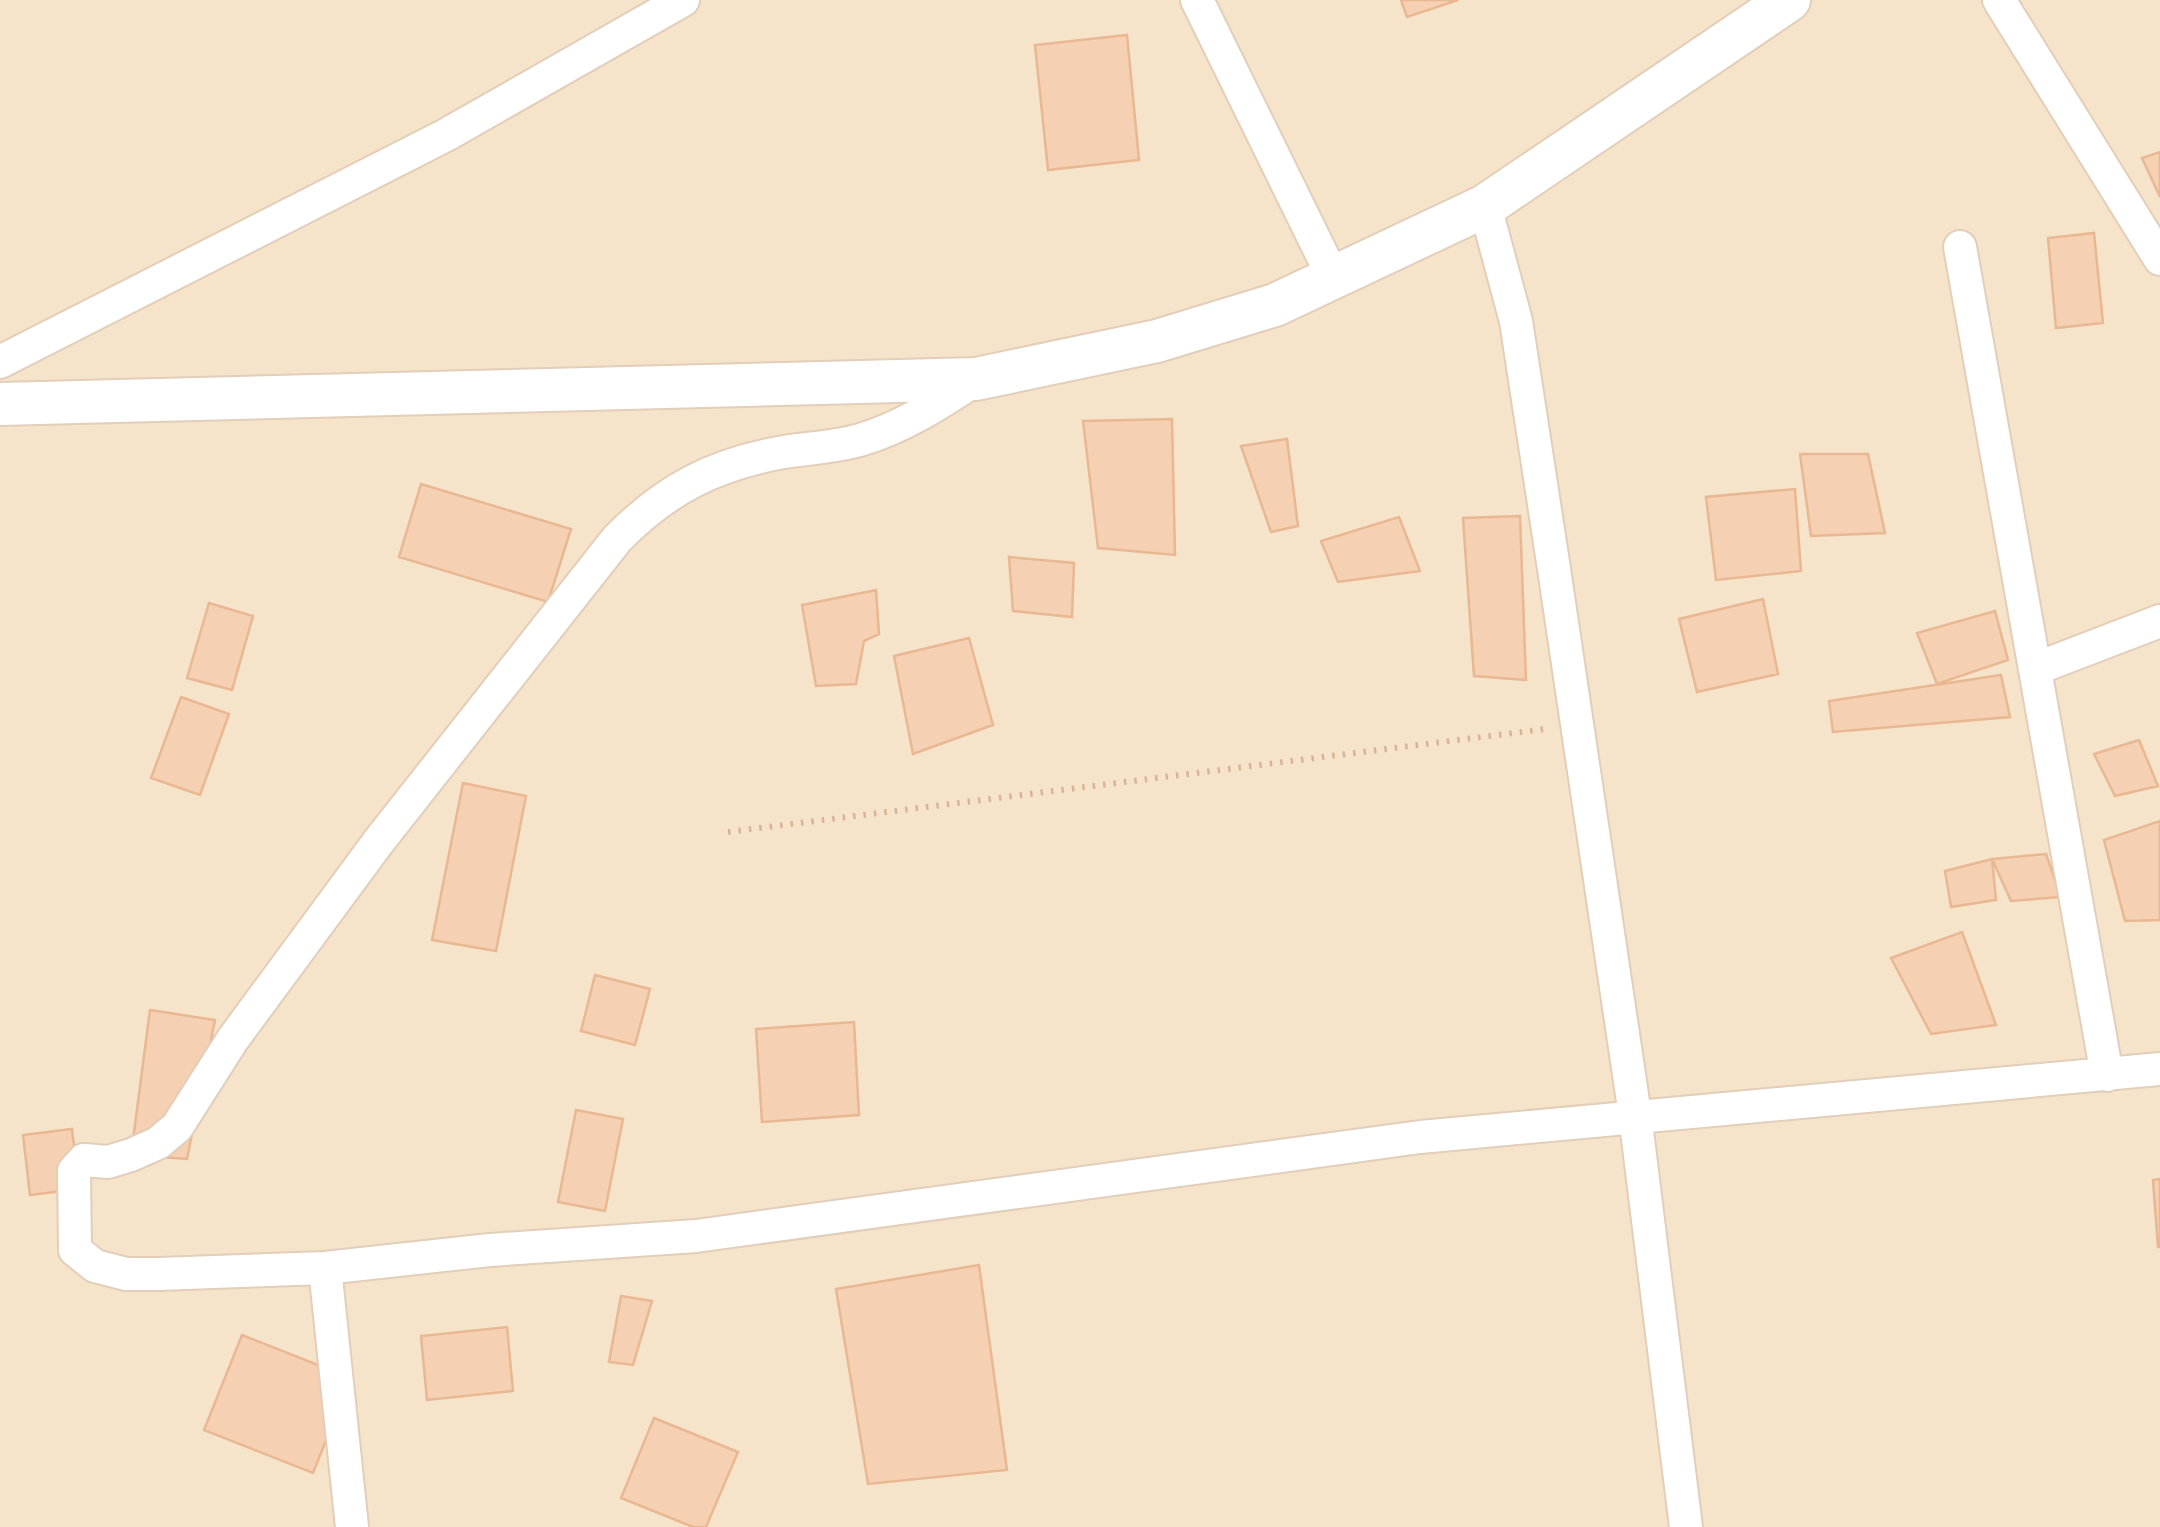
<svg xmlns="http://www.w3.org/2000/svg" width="2160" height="1527" font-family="Cabin,sans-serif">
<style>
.residential{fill:#f6e4ca}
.building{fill:#f5d0b2;stroke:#e9b792;stroke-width:2.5}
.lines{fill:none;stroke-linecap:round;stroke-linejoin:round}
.minor-casing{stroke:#e2ceb9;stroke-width:36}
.tertiary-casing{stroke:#e2ceb9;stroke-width:46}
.path{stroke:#d9b396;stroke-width:6;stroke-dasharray:2.5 8;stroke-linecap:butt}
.minor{stroke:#fff;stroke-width:32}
.tertiary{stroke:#fff;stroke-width:42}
</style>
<rect width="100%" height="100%" fill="#fef2dc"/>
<!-- residential -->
<path class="residential" d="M0 0H2160V1527H0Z"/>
<!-- building -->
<path class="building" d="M1401 0H1458L1407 17Z
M1127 35 1139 160 1048 170 1035 45Z
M2160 152V197L2142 158Z
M2094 233 2103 323 2056 328 2048 238Z
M1172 419 1175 555 1098 548 1083 421Z
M1287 439 1298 526 1271 532 1241 446Z
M1800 454H1868L1885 533 1811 536Z
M421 484 571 529 548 602 399 557Z
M1795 489 1801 571 1716 580 1706 497Z
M1520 516 1526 680 1474 676 1463 518Z
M1399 517 1420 571 1338 582 1321 541Z
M1009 557 1074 563 1072 617 1013 611Z
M876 590 879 634 864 641 856 684 816 686 802 605Z
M1763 599 1778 674 1697 692 1679 619Z
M209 603 253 616 232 690 187 678Z
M1995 611 2008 660 1937 684 1917 633Z
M969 638 993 725 913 754 894 656Z
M2001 675 2010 717 1833 732 1829 701Z
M181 697 229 714 200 795 151 778Z
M2139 740 2158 786 2115 796 2094 754Z
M463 783 526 796 496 951 432 940Z
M2160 821V920L2125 921 2104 840Z
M2046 854 2061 897 2011 901 1992 859Z
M1992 859 1996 900 1951 907 1945 871Z
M1962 932 1996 1025 1931 1034 1891 958Z
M595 975 650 989 635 1045 581 1031Z
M150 1010 215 1020 187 1159 131 1155Z
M854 1022 859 1115 762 1122 756 1029Z
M576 1110 623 1119 605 1211 558 1202Z
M72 1129 79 1189 30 1195 23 1135Z
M2160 1179V1247H2158L2153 1180Z
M979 1265 1007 1470 868 1484 836 1289Z
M621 1296 652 1301 633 1365 609 1362Z
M507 1327 513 1391 427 1400 421 1336Z
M242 1335 351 1378 313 1473 204 1430Z
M654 1418 738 1452 706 1527H693L621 1498Z"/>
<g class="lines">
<!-- minor casing -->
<g class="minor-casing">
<path id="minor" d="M1197 0 1334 279
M1999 0 2160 259
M1485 206 1516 321 1554 569 1635 1115 1686 1527
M1960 247 2107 1075
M0 362 446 135 683 0
M976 379C941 403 901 428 860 440 835 447 810 448 784 452 715 464 666 489 617 539L379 841 233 1039 177 1127 158 1143 131 1155 108 1162 84 1160 74 1171 75 1250 95 1266 126 1274H158L325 1268 490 1250 696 1236 1420 1137 2160 1069
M2035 669 2160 621
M325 1268 352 1527"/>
</g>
<!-- tertiary casing -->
<g class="tertiary-casing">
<path id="tertiary" d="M0 404 976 379 1157 341 1275 305 1485 206 1789 0"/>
</g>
<!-- path -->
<path class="path" d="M728 832 1545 729"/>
<!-- minor -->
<use href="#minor" class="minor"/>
<!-- tertiary -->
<use href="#tertiary" class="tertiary"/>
</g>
</svg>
